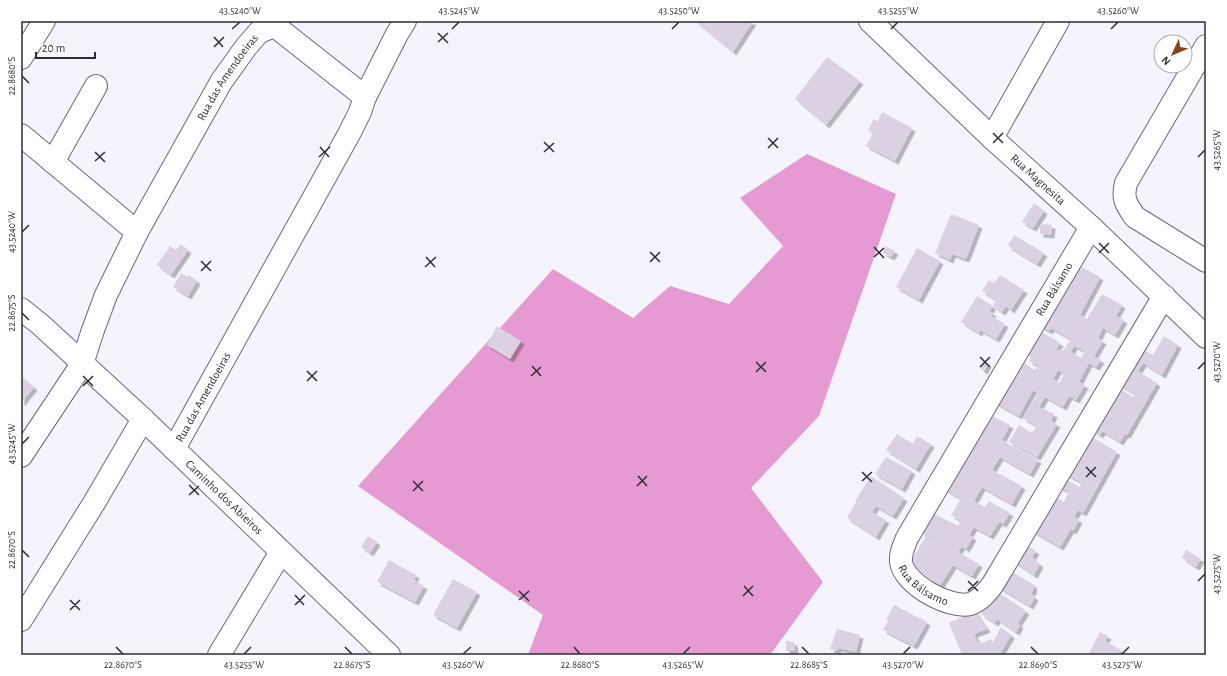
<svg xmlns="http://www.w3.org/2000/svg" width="1227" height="676" font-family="'Alegreya Sans',sans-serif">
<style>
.forest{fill:#e59bd2}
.building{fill:#dcd1e3;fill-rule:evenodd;filter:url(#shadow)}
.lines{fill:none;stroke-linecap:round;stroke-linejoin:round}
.minor-casing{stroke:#6b697a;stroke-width:24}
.minor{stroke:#fff;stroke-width:22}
.ticks{fill:none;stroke:#2e2d35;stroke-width:1.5}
.labels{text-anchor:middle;stroke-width:3;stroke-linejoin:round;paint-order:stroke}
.street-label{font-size:12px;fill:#2e2d35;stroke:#fff}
.neatline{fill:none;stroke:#2e2d35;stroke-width:1.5}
.ticks-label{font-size:10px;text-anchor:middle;fill:#2e2d35}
</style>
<defs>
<filter id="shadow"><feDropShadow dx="3.5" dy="3.5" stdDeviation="0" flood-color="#0004"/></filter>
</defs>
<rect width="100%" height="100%" fill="#f5f4fc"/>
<!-- forest -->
<path class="forest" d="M807 154 896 194 819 416 751 488 823 582 770 655H528L543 615 358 486 553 269 633 318 670 286 729 304 783 246 740 198Z"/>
<!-- building -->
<path class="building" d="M695 21H753L733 52Z
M827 57 860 81 826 125 795 99Z
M882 112 912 128 895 161 866 146 873 133 868 130 874 119 878 121Z
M1034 203 1044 211 1033 228 1022 222Z
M951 214 979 225 966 259 952 254 950 260 935 253Z
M1040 224 1052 225 1051 235 1040 234Z
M1014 235 1044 253 1037 264 1008 246Z
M181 244 188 250 171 275 157 265 170 246 176 250Z
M885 246 895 251 891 257 883 253Z
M917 248 940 261 919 300 896 287Z
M1071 264 1081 270 1082 267 1100 277 1080 315 1087 319 1102 294 1122 305 1116 316 1124 320 1115 335 1103 328 1098 338 1103 341 1094 356 1101 360 1096 367 1089 363 1079 382 1085 385 1076 400 1069 396 1063 407 1045 397 1039 407 1054 414 1051 421 1057 424 1037 457 1009 442 1019 425 1032 433 1037 426 1023 418 1038 393 1033 390 1019 416 994 402 1020 361 1035 370 1038 366 1029 361 1032 356 1024 351 1037 329 1060 343 1056 350 1059 351 1060 349 1063 351 1071 339 1051 328 1049 331 1040 326ZM1074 346 1085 351 1081 358 1071 352ZM1058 370 1064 374 1059 383 1053 379Z
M181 273 188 277 189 275 197 281 188 296 173 287Z
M1000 275 1024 290 1011 310 1006 306 1002 312 993 306 996 300 982 291 989 280 994 283Z
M977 296 993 306 989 311 993 313 991 316 1005 324 996 339 980 330 979 333 961 322Z
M497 326 521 341 510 359 487 345Z
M1164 336 1178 345 1162 375 1143 363 1138 371 1157 383 1127 435 1125 434 1120 442 1102 431 1100 435 1091 429 1116 386 1133 397 1135 394 1117 383 1135 345 1153 355Z
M984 361 988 364 984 371 980 368Z
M21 376 34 387 21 403Z
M986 413 1010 425 1002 440 1038 460 1030 474 1000 457 992 470 1022 486 1012 504 982 487 974 501 985 507 989 501 1010 513 1003 524 999 522 990 536 974 527 969 535 973 537 966 549 962 546 958 552 979 564 972 576 953 565 940 586 936 583 933 587 925 581 927 578 908 566 926 536 935 542 936 540 921 532 929 511 958 526 961 521 951 515 961 499 941 487 962 453 969 457 972 451 970 450Z
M1084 432 1117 452 1083 513 1078 510 1074 517 1079 520 1073 531 1071 529 1060 547 1031 530 1052 494 1064 502 1069 492 1056 485 1061 477 1080 487 1082 483 1061 471Z
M897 434 913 444 917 436 931 444 916 469 886 450Z
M886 457 912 471 902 489 875 474Z
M871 476 904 498 893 516 876 506 872 512 886 520 876 537 847 518 856 502 855 501Z
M368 536 377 542 370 553 361 547Z
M1023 543 1036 551 1032 557 1040 564 1034 575 1011 560Z
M1186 550 1201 559 1196 567 1182 558Z
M389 560 416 575 414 580 424 586 415 602 377 582Z
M1009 570 1034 585 1033 587 1034 588 1031 594 1035 597 1030 606 998 587Z
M453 579 477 592 457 628 433 615Z
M998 592 1026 611 1018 623 1020 625 1016 632 997 619 995 623 981 614Z
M894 605 927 622 914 646 883 630 888 621 886 620Z
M975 611 987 629 974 634 979 644 991 639 993 642 1001 627 1011 635 1000 654 1001 655H962L949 623Z
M837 629 860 635 856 652 838 648 837 651 830 649Z
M1100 632 1108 636 1105 641 1121 650 1119 655H1088Z
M786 641 794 642 795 651H786Z"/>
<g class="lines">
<!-- minor casing -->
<g class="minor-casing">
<g id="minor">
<path id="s1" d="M870 21 992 138 1091 227 1206 337"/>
<path d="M1206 46 1126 183C1122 199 1126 204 1135 217L1206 261"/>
<path d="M21 58 44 21"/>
<path d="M365 97 397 34 405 21"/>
<path d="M21 135 137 232"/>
<path d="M992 138 1058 21"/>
<path d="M53 162 96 86"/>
<path id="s2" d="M1091 227 907 538C904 546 900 553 901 562 904 584 949 609 970 604 980 601 987 592 993 584L1164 296"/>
<path id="s3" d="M21 309 41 325 143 419 389 655"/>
<path id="s4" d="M21 456 82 364 93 330 106 295 137 232 221 82 246 47 259 32 269 28 275 27 280 30 365 97 360 112 349 134 174 449"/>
<path d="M21 620 94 503 143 419"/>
<path d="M219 655 281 552"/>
</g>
</g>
<!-- minor -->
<use href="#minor" class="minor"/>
</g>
<!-- ticks -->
<path class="ticks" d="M232 29 240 22M452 29 459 22M672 29 679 22M891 29 898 22M1111 29 1118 22M438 33 448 43M214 37 223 47M438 42 448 33M214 47 224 37M22 76 29 83M993 133 1003 143M768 138 778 148M544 142 554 152M993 143 1003 133M320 147 329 157M768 148 778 138M95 152 105 162M544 152 554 143M319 157 330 147M1198 157 1205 150M95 161 105 152M22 232 29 225M1099 243 1109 253M874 247 884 258M650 252 660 262M1099 253 1109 243M426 257 435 267M874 257 884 248M201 261 211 271M650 262 660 252M425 267 436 257M201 271 211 261M22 313 29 320M980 357 990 367M756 362 766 372M532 366 541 376M980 367 990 357M1198 369 1205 362M307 371 317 381M756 372 766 362M83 376 93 386M531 376 541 367M307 381 317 371M83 386 93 376M22 444 29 437M1086 467 1096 477M862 472 872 482M638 476 647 486M1086 477 1096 467M413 481 423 491M862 481 872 472M189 485 199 495M637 486 647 476M413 491 423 481M189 495 199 486M22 550 29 557M968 581 978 591M1198 581 1205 574M744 586 753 596M519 591 529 601M968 591 978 581M295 595 304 605M743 596 753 586M70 600 80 610M519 600 529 591M295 605 305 595M70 610 80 600M116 647 123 654M345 647 352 654M574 647 580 654M802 647 809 654M1031 647 1038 654M244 654 251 647M463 654 471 647M683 654 690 647M903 654 910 647M1122 654 1129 647"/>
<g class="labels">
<!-- street labels -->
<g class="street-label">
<text dy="4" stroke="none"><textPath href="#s4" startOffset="433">Rua das Amendoeiras</textPath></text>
<text dy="4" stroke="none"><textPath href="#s1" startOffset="231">Rua Magnesita</textPath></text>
<text transform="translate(1054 289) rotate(-59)" y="4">Rua Bálsamo</text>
<text transform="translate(203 397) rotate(-61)" y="4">Rua das Amendoeiras</text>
<text dy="4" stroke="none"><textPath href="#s3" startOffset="277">Caminho dos Abieiros</textPath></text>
<text dy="4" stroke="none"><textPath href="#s2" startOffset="420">Rua Bálsamo</textPath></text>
</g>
</g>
<!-- border -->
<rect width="1227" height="676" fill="none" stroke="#ffffff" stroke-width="44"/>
<!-- north arrow -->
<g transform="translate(1173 54) rotate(226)"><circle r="19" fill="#ffffff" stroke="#ababae"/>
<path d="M0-3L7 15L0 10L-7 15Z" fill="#87411d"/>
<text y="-6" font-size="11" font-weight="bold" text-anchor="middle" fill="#2e2d35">N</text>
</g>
<!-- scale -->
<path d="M36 52v6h59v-6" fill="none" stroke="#2e2d35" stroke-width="2"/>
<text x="42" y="52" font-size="12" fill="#2e2d35" stroke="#ffffff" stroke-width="3" paint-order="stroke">20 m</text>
<rect x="22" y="22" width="1183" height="632" class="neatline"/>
<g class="ticks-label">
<text x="240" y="14">43.5240°W</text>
<text x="459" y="14">43.5245°W</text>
<text x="679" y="14">43.5250°W</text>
<text x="898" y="14">43.5255°W</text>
<text x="1118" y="14">43.5260°W</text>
<text transform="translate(11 76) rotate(-90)" y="4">22.8680°S</text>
<text transform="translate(1216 150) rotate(-90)" y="4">43.5265°W</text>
<text transform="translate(11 232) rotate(-90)" y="4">43.5240°W</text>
<text transform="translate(11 313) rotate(-90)" y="4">22.8675°S</text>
<text transform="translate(1216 362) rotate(-90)" y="4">43.5270°W</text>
<text transform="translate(11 444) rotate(-90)" y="4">43.5245°W</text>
<text transform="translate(11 550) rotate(-90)" y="4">22.8670°S</text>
<text transform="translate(1216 574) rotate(-90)" y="4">43.5275°W</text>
<text x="123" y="668">22.8670°S</text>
<text x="244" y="668">43.5255°W</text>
<text x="352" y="668">22.8675°S</text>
<text x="463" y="668">43.5260°W</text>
<text x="580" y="668">22.8680°S</text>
<text x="683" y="668">43.5265°W</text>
<text x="809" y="668">22.8685°S</text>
<text x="903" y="668">43.5270°W</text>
<text x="1038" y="668">22.8690°S</text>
<text x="1122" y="668">43.5275°W</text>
</g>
</svg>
